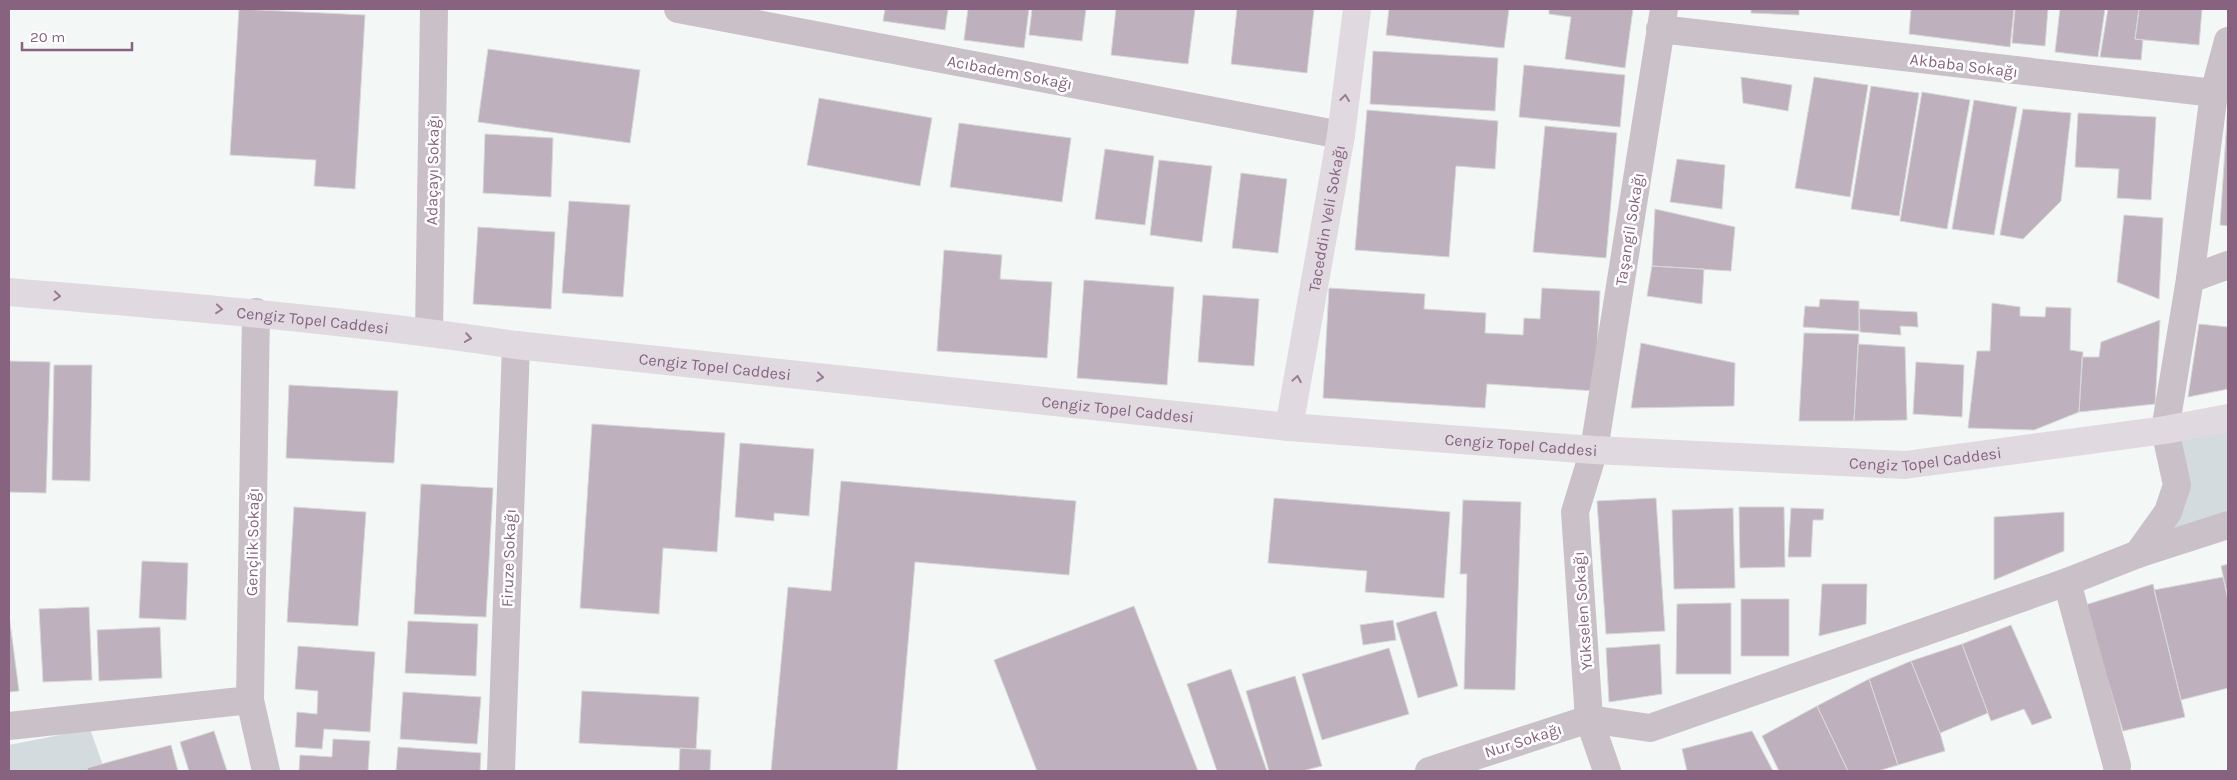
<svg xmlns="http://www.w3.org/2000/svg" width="2237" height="780" font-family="Karla,sans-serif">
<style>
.green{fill:#d4dbdf}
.building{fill:#beb0bc;stroke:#d6d8d8}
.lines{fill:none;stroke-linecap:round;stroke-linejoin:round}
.minor{stroke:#cac1c8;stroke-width:28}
.tertiary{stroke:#cac1c8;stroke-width:28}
.secondary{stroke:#e1d9e0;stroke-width:28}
.oneway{stroke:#997b93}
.labels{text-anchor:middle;stroke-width:5;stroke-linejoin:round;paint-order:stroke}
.street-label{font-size:16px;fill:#876380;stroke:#fff}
</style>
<rect width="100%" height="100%" fill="#f3f7f6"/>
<!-- green -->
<path class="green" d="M2228 418V525L2138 554 2168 512 2165 430Z
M90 729 105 771H9V745Z"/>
<!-- building -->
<path class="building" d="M239 9 365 15 355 189 314 186 316 160 230 155Z
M885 9H948L945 30 883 21Z
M968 9H1029L1024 48 964 40Z
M1032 9H1086L1082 41 1029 35Z
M1116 9H1195L1188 64 1111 55Z
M1237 9H1314L1307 73 1231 64Z
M1389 9H1509L1504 48 1386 35Z
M1549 9H1633L1625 68 1565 59 1571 17 1549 14Z
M1751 9H1799V15L1751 13Z
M1911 9H2014L2010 47 1909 34Z
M2015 9H2048L2045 46 2012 43Z
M2060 9H2105L2098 57 2055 52Z
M2108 9H2139L2135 39 2143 40 2141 60 2100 57Z
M2139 9H2202L2199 45 2135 39Z
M488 49 640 70 630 143 478 122Z
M1373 51 1498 58 1495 111 1370 104Z
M1524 65 1625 75 1620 127 1519 117Z
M1741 77 1792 85 1788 111 1743 103Z
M1814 77 1868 85 1850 197 1795 188Z
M1871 86 1919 93 1899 216 1851 209Z
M1922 92 1970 100 1947 229 1900 221Z
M819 98 932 118 920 186 807 165Z
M1974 100 2017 107 1994 235 1952 229Z
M2228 104V226L2220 225Z
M2023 109 2071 113 2061 201 2023 239 2000 235Z
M1367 110 1498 121 1495 169 1456 166 1449 257 1355 250Z
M2078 113 2156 117 2151 200 2117 198 2119 169 2075 167Z
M959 123 1071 138 1062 202 950 187Z
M1545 126 1617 133 1606 258 1533 252Z
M485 134 553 138 551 197 483 193Z
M1105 149 1154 156 1145 225 1095 219Z
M1677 159 1725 165 1722 209 1670 202Z
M1159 160 1212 166 1202 242 1150 235Z
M1241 173 1287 179 1278 253 1232 248Z
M569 201 630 205 623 297 562 293Z
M1655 209 1735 227 1731 271 1652 266Z
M2124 215 2163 218 2159 299 2117 282Z
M478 227 555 232 551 309 473 304Z
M944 250 1002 255 1000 279 1052 282 1047 358 937 351Z
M1652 266 1704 269 1702 304 1647 296Z
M1084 280 1174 287 1167 385 1077 378Z
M1329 288 1425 294 1424 309 1486 313 1485 333 1523 335 1524 318 1540 319 1542 288 1600 291 1595 391 1487 384 1485 408 1323 398Z
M1203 295 1259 299 1254 366 1198 362Z
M1820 299 1859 301V331L1803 327 1805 306 1819 307Z
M1992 303 2020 307V316L2045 317 2046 307 2071 308 2070 350 2083 352 2079 412 2034 430 1968 428 1977 351H1990Z
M1859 309 1917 312 1918 327 1900 326 1901 335 1860 332Z
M2160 320 2155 404 2079 412 2082 357H2099L2101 342Z
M2199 324 2228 327V389L2188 397Z
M1804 333 1859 334 1854 421H1799Z
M1641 343 1735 363 1734 406 1631 408Z
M1858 344 1905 347 1907 420 1854 421Z
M9 361 50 362 46 493 9 492Z
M1916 362 1964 365 1962 417 1913 414Z
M54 365H92L90 481 52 480Z
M289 385 398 391 394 463 286 458Z
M592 424 725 433 717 552 663 548 659 614 580 608Z
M740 443 814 449 809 516 774 513V521L735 517Z
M841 481 1076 501 1069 575 915 562 897 771H771L788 587 831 591Z
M421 484 493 488 486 617 414 614Z
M1274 498 1450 512 1444 598 1365 592 1367 571 1268 563Z
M1656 498 1665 631 1606 634 1597 501Z
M1463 500 1521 502 1515 690 1464 689 1467 574H1460Z
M294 507 366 512 358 626 287 622Z
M1739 507H1784L1785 567 1740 568Z
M1733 508 1735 588 1674 589 1672 510Z
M1791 508 1824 509 1823 520H1813L1811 557H1788Z
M2064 512V551L1994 580V517Z
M142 561 188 563 186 620 139 618Z
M2228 564V598L2221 566Z
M2223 577 2228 600V688L2181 700 2154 590Z
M1822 584H1867L1866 624 1819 636Z
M2153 584 2185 717 2123 731 2085 605Z
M1741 599H1789V656H1741Z
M1731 603V674H1676L1677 604Z
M1134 606 1198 771H1037L994 660Z
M89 607 92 680 43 682 39 609Z
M1436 611 1458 686 1418 698 1396 623Z
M9 615 19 691 9 692Z
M1393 620 1396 640 1363 645 1360 625Z
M408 621 478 624 476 676 405 673Z
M2011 625 2052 718 2032 725 2024 709 1991 721 1962 644Z
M160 627 162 678 99 681 97 630Z
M1660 644 1662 694 1609 702 1606 648Z
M1962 644 1988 713 1940 733 1911 661Z
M298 646 375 652 370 732 324 729 322 749 295 747 297 712 317 714 318 691 295 689Z
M1389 648 1409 714 1322 740 1302 674Z
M1911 661 1940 733 1945 751 1898 765 1869 679Z
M1231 669 1267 771H1217L1187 684Z
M1295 676 1322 766 1302 771H1269L1246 691Z
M1869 679 1898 765 1878 771H1848L1817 706Z
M582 691 699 697 696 749 579 743Z
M403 692 481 697 477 744 400 739Z
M1817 706 1848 771H1779L1762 736Z
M214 731 227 771H189L180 742Z
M1752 731 1773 771H1687L1682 749Z
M333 739 370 741 368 771H299L300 755 332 757Z
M171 745 178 771H88L87 768Z
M398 747 481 753 480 771H396Z
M680 748 711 750 710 771H679Z"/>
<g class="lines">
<!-- minor -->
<path class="minor" d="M678 9 1341 135
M1660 29 2214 93
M2190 279 2228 265
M256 312 250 700 266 771
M2138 554 2228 525
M2067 582 2117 766
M9 726 250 700
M501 771 516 345
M1607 771 1589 719 1575 512 1594 450 1664 9"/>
<!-- tertiary -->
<path class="tertiary" d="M429 332 434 9
M1429 771 1589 719 1650 728 2067 582 2138 554 2168 512 2177 485 2165 430 2190 279 2214 93 2228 41"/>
<!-- secondary -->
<g class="secondary">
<path id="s1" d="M9 292C179 306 348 320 516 345L1289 427 1594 450 1905 465 2165 430 2228 418"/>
<path id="s2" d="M1289 427 1341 135 1357 9"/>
</g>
</g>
<!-- one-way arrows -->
<defs><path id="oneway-chevron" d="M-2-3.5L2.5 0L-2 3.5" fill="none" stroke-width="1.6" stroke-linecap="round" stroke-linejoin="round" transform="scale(1.25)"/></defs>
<g class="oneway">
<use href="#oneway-chevron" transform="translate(1345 98) rotate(-83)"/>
<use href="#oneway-chevron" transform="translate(57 296) rotate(5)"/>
<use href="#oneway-chevron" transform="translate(219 309) rotate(5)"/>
<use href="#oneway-chevron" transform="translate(468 338) rotate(9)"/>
<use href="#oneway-chevron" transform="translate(820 377) rotate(6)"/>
<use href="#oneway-chevron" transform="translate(1297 379) rotate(-80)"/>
</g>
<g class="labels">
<!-- street labels -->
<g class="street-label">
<text transform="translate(1964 65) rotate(7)" y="6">Akbaba Sokağı</text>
<text transform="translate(1010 72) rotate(11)" y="6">Acıbadem Sokağı</text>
<text transform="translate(432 170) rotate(-89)" y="6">Adaçayı Sokağı</text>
<text dy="6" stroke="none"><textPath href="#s2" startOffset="212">Taceddin Veli Sokağı</textPath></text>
<text transform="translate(1629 229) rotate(-81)" y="6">Taşangil Sokağı</text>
<text dy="6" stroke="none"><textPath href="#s1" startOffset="305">Cengiz Topel Caddesi</textPath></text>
<text dy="6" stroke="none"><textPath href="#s1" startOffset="710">Cengiz Topel Caddesi</textPath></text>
<text dy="6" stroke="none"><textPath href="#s1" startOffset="1115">Cengiz Topel Caddesi</textPath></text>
<text dy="6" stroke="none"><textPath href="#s1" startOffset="1520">Cengiz Topel Caddesi</textPath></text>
<text dy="6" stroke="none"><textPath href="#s1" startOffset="1925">Cengiz Topel Caddesi</textPath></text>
<text transform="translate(252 542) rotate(-89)" y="6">Gençlik Sokağı</text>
<text transform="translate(508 558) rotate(-88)" y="6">Firuze Sokağı</text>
<text transform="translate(1582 611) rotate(-94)" y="6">Yükselen Sokağı</text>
<text transform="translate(1523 740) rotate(-18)" y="6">Nur Sokağı</text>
</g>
</g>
<!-- border -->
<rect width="2237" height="780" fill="none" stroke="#876380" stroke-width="20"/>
<!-- scale -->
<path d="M22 42v8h110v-8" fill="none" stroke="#876380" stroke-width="2.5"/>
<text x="30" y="42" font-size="15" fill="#876380" stroke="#ffffff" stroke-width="4" paint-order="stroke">20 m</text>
</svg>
